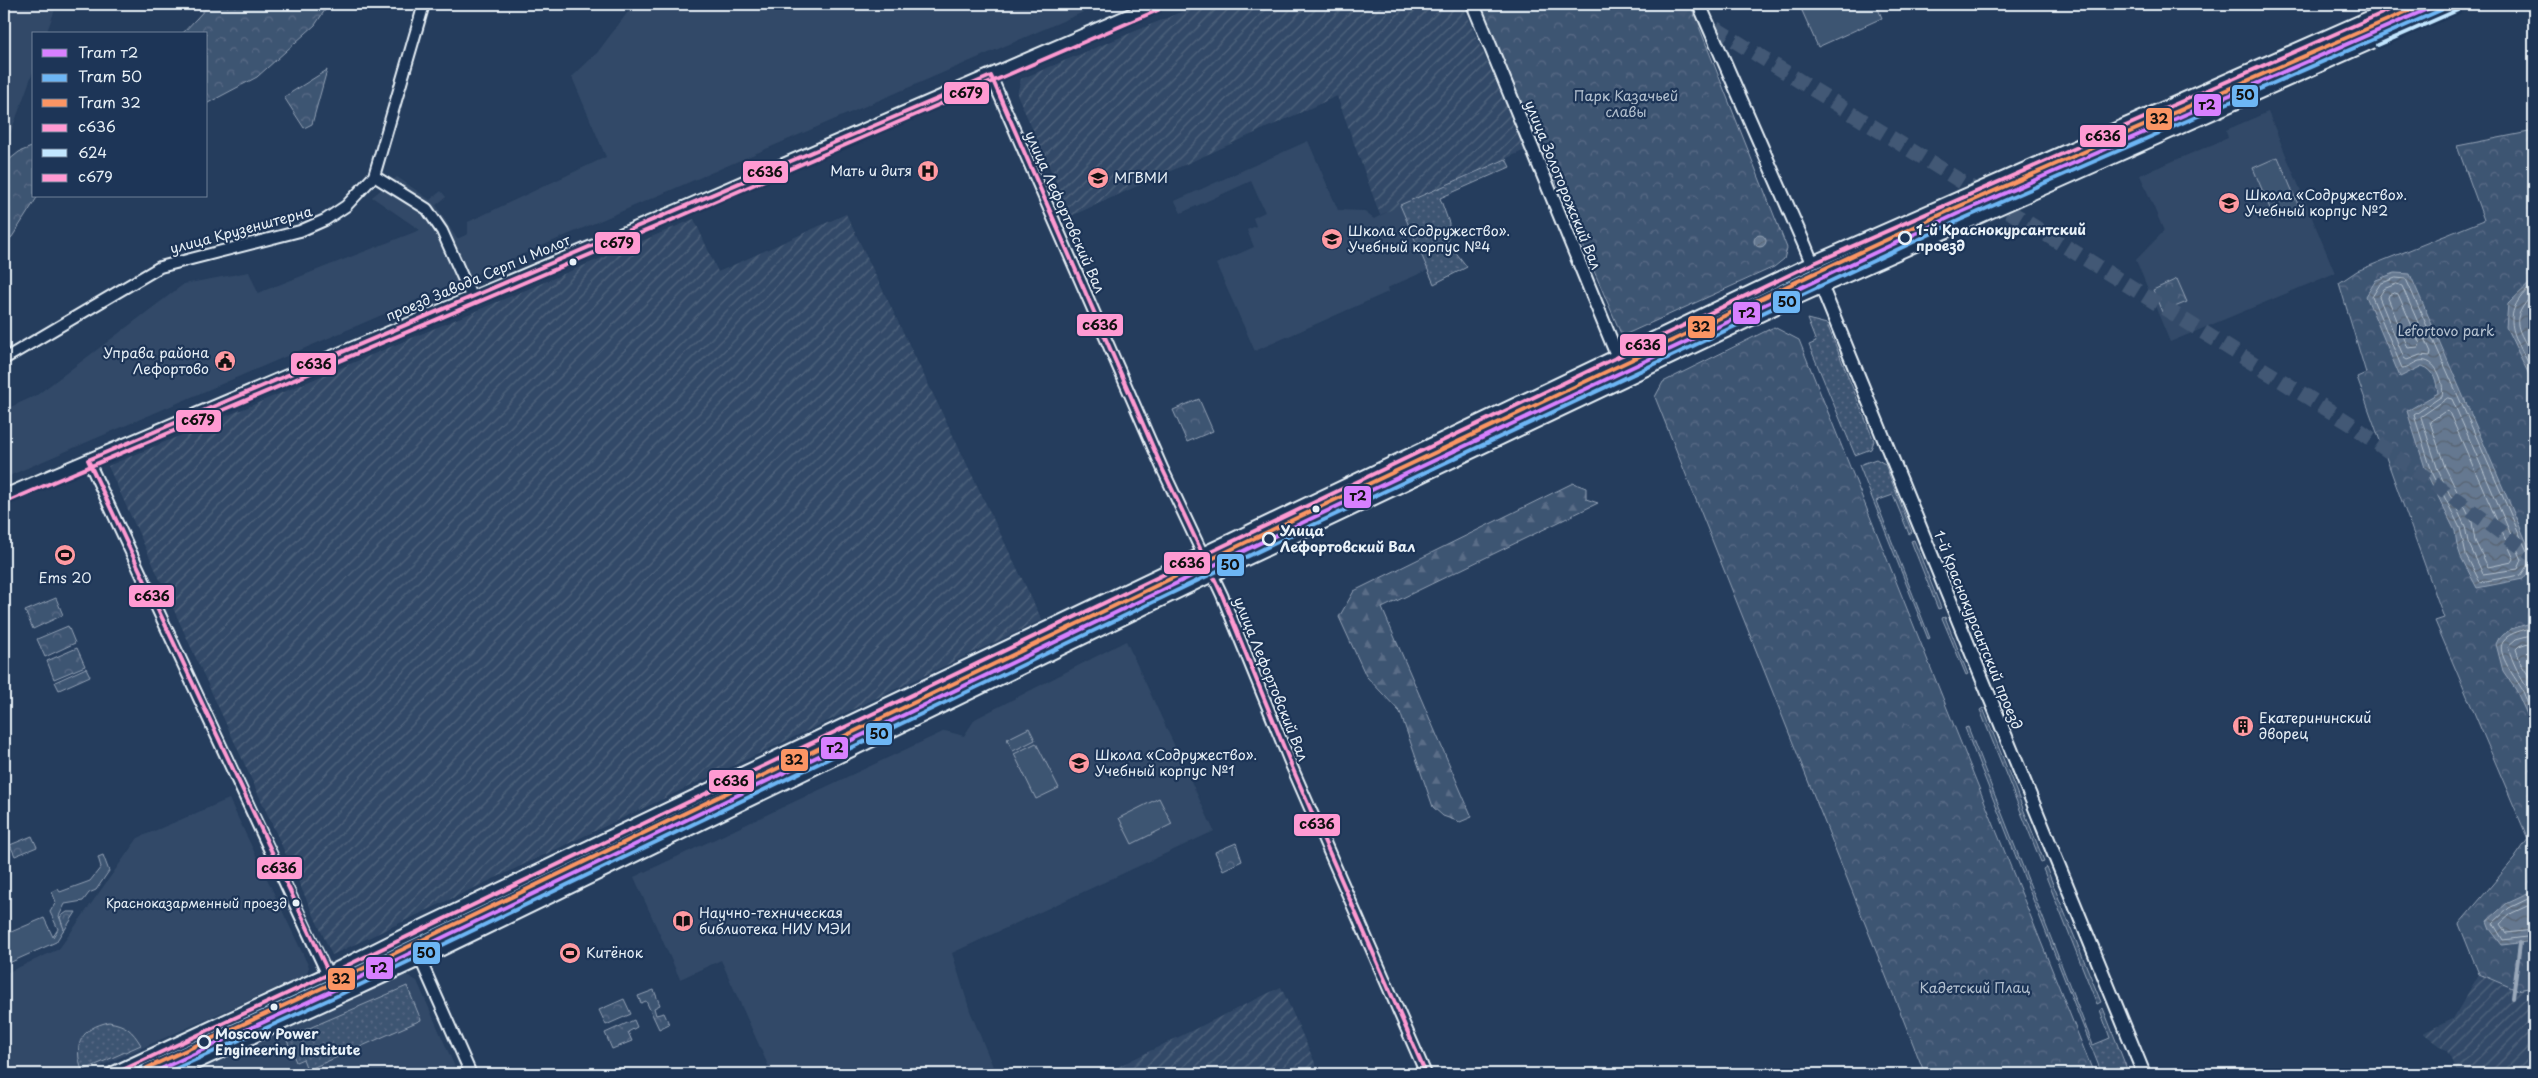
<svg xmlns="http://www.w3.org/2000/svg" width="2538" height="1078" font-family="'Playpen Sans',sans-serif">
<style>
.built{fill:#334a68}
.industrial{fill:url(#industrial-furrows)}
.grass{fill:url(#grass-dots);stroke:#93a2b5}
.forest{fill:url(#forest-firs);stroke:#93a2b5}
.park{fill:url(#park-crowns);stroke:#93a2b5}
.pitch{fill:#3e5472;stroke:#93a2b5}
.water{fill:url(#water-waves);stroke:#99a8ba}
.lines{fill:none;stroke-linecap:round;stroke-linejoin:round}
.shore{stroke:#b4c1ce;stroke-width:1}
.stream{stroke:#99a8ba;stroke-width:4}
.primary-tunnel{stroke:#425874;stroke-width:15;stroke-dasharray:15 8;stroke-linecap:butt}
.minor-casing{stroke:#e8f1f8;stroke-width:14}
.tertiary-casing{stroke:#e8f1f8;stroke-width:16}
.secondary-casing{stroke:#e8f1f8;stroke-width:18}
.minor{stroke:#1d3557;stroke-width:10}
.tertiary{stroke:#1d3557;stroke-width:12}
.secondary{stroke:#1d3557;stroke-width:14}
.bus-1-casing{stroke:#1d3557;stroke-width:8}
.bus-2-casing{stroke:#1d3557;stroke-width:8}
.bus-3-casing{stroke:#1d3557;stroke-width:8}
.bus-1{stroke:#ff9ad2;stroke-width:4}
.bus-2{stroke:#c2e6ff;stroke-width:4}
.bus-3{stroke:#ff9ad2;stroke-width:4}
.tram-1-casing{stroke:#1d3557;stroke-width:8}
.tram-2-casing{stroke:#1d3557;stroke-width:8}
.tram-3-casing{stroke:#1d3557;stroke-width:8}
.tram-1{stroke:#d880ff;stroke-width:4}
.tram-2{stroke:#6db6f5;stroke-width:4}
.tram-3{stroke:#fb9564;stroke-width:4}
.stop-dot{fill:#1d3557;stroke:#e8f1f8;stroke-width:2.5}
.bus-dot{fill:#e8f1f8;stroke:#1d3557;stroke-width:2}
.labels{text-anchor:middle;stroke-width:4.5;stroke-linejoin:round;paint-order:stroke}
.bus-label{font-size:13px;fill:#e8f1f8;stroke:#1d3557;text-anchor:end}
.park-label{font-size:14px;fill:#b5c2d0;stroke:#1d3557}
.poi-label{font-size:14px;fill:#e8f1f8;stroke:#1d3557;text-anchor:start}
.street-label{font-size:14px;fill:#e8f1f8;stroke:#1d3557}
.stop-label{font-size:14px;font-weight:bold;fill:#e8f1f8;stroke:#1d3557;text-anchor:start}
.line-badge{stroke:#1d3557;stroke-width:2}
.pale-badge-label{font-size:14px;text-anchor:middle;font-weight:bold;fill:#111}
</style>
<defs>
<pattern id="industrial-furrows" width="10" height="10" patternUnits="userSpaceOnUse" patternTransform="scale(1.25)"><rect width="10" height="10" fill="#334a68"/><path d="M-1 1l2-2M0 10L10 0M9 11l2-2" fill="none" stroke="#51657e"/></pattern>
<pattern id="grass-dots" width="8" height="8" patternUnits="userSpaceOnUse" patternTransform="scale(1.25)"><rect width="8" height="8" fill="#3e5472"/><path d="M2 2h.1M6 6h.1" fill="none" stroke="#5a6d87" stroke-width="1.8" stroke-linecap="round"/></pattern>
<pattern id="forest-firs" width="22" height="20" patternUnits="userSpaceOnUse" patternTransform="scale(1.25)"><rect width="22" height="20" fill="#3e5472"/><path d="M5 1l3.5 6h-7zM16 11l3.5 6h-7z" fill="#5a6d87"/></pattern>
<pattern id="park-crowns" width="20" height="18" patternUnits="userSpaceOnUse" patternTransform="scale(1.25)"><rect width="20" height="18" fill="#3e5472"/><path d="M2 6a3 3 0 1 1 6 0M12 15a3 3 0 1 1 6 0" fill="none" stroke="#5a6d87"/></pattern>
<pattern id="water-waves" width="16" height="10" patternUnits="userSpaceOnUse" patternTransform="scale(1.25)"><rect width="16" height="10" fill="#657890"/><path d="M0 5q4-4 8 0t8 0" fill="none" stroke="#576270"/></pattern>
</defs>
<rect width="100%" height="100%" fill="#253d5d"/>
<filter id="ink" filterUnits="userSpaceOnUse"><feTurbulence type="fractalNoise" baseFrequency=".02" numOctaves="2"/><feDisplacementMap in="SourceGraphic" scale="10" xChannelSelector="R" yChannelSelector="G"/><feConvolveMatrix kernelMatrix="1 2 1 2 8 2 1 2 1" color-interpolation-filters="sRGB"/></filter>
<g filter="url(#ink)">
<!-- built -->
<path class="built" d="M4 4H57L46 34H34V69L4 151Z
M634 4H1102L4 478V410L37 395 184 284 249 272 258 293 420 230 372 197 397 177 430 200 441 191 446 197 436 205 457 239 468 234V222L606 157 572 77 597 53Z
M2268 112 2335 273 2170 342 2136 260 2164 231 2140 175 2228 138 2226 130Z
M1308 141 1338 210 1363 211 1374 219 1400 205 1428 270 1387 288 1388 292 1255 351 1216 264 1254 247 1247 230 1256 226 1253 218 1265 212 1251 181 1181 213 1175 201Z
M1126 641 1214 831 952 953 970 1011 996 1074H772L721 960 680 979 634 877 945 731 964 736 975 719Z
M229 799 309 967 306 975 83 1074H4V974L59 949 138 838Z
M405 974 417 981 458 1074H185Z"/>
<!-- industrial -->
<path class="industrial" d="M1200 4H1462L1525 150 1380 215 1337 96 1071 216 1017 94 1021 79Z
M846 214 1042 620 332 955 108 466 694 219 718 272Z
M2479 974 2517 990 2534 987V1074H2458L2447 1051 2423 1033 2453 1019Z
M1281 987 1320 1074H1103Z"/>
<!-- grass -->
<path class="grass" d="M1506 159 1510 167 1440 198 1449 223 1448 242 1467 267 1434 284 1400 205Z
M1807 319 1827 324 1874 441 1871 449 1855 455 1809 345 1816 342Z
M1876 459 1885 464 1912 532 1909 534 1893 495 1876 501 1930 638 1928 639 1859 465Z
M1914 540 1941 608 1938 609 1911 541Z
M1945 617 1968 674 1966 675 1942 618Z
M1983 708 2044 861 2041 862 1980 710Z
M1968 727 2093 1045 2110 1038 2100 1010 2103 1008 2129 1074H2102L1965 728Z
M2046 867 2101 1002 2097 1004 2043 869Z
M407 986 421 1020 301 1073 300 1071 306 1067 303 1059 296 1062 286 1038Z
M109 1022C126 1025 132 1030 141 1045L82 1071C73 1044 81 1028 109 1022Z"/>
<!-- forest -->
<path class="forest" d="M1573 483 1586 488V499L1598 503 1382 608 1472 817 1460 822 1443 816 1433 807 1400 712 1366 676 1339 617 1354 591Z"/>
<!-- park -->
<path class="park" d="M210 4H329L315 25 257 77 206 104V34H182Z
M1479 4H1690L1787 248 1784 259 1774 267 1622 336Z
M327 70 312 124 304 128 284 97Z
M2534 131V987L2517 990 2479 974 2459 924 2514 859 2528 839 2435 621 2444 618 2357 377 2366 373 2339 283 2357 271 2484 220 2457 146Z
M34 146V196H38L12 237 4 242V164L19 152Z
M2177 279 2187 302 2162 312 2153 290Z
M1774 327 1799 340 2094 1074H1925L1655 397 1663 382Z
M1199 399 1213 431 1187 442 1173 410Z
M56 598 63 615 33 629 25 611Z
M68 626 75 643 45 657 37 639Z
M77 648 85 666 54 679 47 661Z
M86 668 90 676 59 690 55 682Z
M32 836 37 847 15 856 10 845Z
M1236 843 1242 861 1223 870 1215 852Z
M67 912H76L64 931 60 917Z
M654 990 660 1005 654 1008 656 1015 664 1013 669 1024 659 1029 646 1001 641 1003 638 996Z
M624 999 631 1014 606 1025 599 1010Z
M634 1020 637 1027 628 1032 632 1041 612 1049 605 1033Z"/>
<!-- pitch -->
<path class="pitch" d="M1799 4H1876L1882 18 1818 47Z
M2278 157 2299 207 2274 218 2253 168Z
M1029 728 1035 740 1013 751 1007 739Z
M1036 743 1059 788 1036 799 1014 754Z
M1159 798 1172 824 1132 844 1119 818Z
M103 855 109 871 96 890 89 893 83 901 65 904 59 916 64 929 56 942 9 963 4 951V935L44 918 53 937 58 929 50 912 56 902 52 892 58 889 60 892 90 881 101 867 98 857Z"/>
<!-- water -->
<path class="water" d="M1754 241a6 6 0 1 1 12 0a6 6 0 1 1-12 0Z
M2395 273 2410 274 2533 557 2532 567 2523 579 2477 588 2461 557 2457 545 2455 531 2427 474 2407 411 2438 393C2436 381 2435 370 2422 366L2400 377 2366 296 2376 280Z
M2534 279V385L2506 327 2508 304Z
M2534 622V730L2516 690 2503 671 2496 644 2499 638 2511 629Z
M2534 891V941L2502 945 2490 929 2487 921 2506 904Z"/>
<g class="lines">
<!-- shore -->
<path class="shore" d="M2396 278 2406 279 2531 560 2521 575 2480 582 2466 555 2460 528 2432 472 2414 415 2442 396C2445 383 2436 357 2419 361 2413 363 2408 368 2402 368L2372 297 2380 284Z
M2397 284 2402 286 2431 352 2430 356 2420 355 2407 360 2404 358 2379 297 2384 289Z
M2534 284C2495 316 2516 337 2534 374
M2395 293 2398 294 2420 344 2418 347 2408 348 2388 298 2389 295Z
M2534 293C2507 322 2518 327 2534 359
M2448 398 2452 399 2522 560 2518 569 2483 574 2468 542 2465 526 2438 470 2421 417Z
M2446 411 2449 412 2514 559 2512 562 2488 567 2475 541 2472 522 2445 467 2430 422Z
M2534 627C2525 630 2509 632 2503 641 2495 653 2517 680 2522 689 2526 699 2530 708 2534 718
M2534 634 2516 639 2508 646C2513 667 2525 683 2534 702
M2534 641 2519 646 2516 649 2521 664 2534 684
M2534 896 2509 908 2493 923 2503 940 2534 936
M2534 903 2512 913 2500 924 2506 933 2534 930"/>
<!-- stream -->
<path class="stream" d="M2513 998 2520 943"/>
<!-- primary-tunnel -->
<path class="primary-tunnel" d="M1676 4 2351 424 2534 556"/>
<!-- minor casing -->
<g class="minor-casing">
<path id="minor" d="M991 76 1163 470 1222 595 1292 767 1426 1074
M374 176 427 209 442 231 471 296
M4 359 160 267 300 231 325 220 346 206 374 176 424 4
M88 460 324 967 339 995
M409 934 471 1074"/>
</g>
<!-- tertiary casing -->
<g class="tertiary-casing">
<path id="tertiary" d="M1473 4 1626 377
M1699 4 1805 246 2144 1074
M4 496 679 210 1156 4"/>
</g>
<!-- secondary casing -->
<g class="secondary-casing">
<path id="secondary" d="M114 1074 327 975 409 934 1812 264 2403 4
M169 1074 421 958 1212 574 1787 301 2455 4"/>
</g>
<!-- minor -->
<use href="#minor" class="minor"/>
<!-- tertiary -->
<use href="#tertiary" class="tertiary"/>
<!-- secondary -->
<use href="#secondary" class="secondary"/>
<!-- bus-1 casing -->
<g class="bus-1-casing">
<path id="bus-1" d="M991 76 1163 470 1222 595 1292 767 1426 1074
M88 460 991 76
M88 460 339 995 330 999
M114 1074 327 975 1812 264 2403 4"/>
</g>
<!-- bus-2 casing -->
<g class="bus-2-casing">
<path id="bus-2" d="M2378 45 2458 10
M128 1074 330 981 1815 270 2406 10"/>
</g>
<!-- bus-3 casing -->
<g class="bus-3-casing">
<path id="bus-3" d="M6 502 681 216 1158 10"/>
</g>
<!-- bus-1 -->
<use href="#bus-1" class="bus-1"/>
<!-- bus-2 -->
<use href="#bus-2" class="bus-2"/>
<!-- bus-3 -->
<use href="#bus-3" class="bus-3"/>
<!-- tram-1 casing -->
<g class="tram-1-casing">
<path id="tram-1" d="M150 1074 336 989 1289 529 1957 214 2439 4"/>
</g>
<!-- tram-2 casing -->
<g class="tram-2-casing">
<path id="tram-2" d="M164 1074 339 995 1292 535 1960 220 2441 10"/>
</g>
<!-- tram-3 casing -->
<g class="tram-3-casing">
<path id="tram-3" d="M147 1068 333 983 1286 523 1815 273 1955 208 2424 4"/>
</g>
<!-- tram-1 -->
<use href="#tram-1" class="tram-1"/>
<!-- tram-2 -->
<use href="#tram-2" class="tram-2"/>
<!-- tram-3 -->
<use href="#tram-3" class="tram-3"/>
</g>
</g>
<!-- icons -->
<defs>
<g id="hospital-disc" transform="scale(1.125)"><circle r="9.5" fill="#ff9aa2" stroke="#1d3557"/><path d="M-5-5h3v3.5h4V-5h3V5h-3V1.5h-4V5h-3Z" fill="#111"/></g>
<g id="university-disc" transform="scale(1.125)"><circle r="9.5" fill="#ff9aa2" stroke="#1d3557"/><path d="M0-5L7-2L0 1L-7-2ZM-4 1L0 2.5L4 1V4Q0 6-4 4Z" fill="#111"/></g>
<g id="school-disc" transform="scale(1.125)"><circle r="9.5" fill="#ff9aa2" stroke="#1d3557"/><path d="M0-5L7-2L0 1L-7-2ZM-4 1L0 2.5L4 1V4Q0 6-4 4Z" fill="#111"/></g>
<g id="civic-disc" transform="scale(1.125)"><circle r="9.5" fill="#ff9aa2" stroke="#1d3557"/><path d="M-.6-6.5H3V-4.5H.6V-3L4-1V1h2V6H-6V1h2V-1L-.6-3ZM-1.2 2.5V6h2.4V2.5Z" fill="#111"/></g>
<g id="stadium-disc" transform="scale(1.125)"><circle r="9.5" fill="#ff9aa2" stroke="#1d3557"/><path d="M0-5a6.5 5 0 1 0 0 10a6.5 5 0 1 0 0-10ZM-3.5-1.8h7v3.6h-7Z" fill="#111"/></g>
<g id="building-disc" transform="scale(1.125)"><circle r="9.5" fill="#ff9aa2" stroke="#1d3557"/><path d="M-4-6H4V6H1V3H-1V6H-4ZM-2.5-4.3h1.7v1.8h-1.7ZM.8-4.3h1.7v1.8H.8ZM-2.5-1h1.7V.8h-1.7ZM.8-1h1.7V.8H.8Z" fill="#111"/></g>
<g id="library-disc" transform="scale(1.125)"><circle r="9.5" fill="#ff9aa2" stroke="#1d3557"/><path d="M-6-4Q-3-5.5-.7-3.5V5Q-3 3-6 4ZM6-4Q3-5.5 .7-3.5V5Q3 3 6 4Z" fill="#111"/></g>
</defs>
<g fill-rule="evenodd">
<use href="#hospital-disc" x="928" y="171"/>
<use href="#university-disc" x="1098" y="178"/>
<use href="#school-disc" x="2229" y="203"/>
<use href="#school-disc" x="1332" y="239"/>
<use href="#civic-disc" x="225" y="361"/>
<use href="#stadium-disc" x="65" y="555"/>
<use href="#building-disc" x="2243" y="726"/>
<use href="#school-disc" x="1079" y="763"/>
<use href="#library-disc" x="683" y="921"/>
<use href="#stadium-disc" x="570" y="953"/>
</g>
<!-- markers -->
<g class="stop-dot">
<circle cx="1905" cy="238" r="6"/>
<circle cx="1269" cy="539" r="6"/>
<circle cx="204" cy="1042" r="6"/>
</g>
<g class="bus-dot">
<circle cx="573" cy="262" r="4.5"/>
<circle cx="1316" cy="509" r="4.5"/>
<circle cx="296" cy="903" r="4.5"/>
<circle cx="274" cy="1007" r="4.5"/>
</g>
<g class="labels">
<!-- bus labels -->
<g class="bus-label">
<text x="287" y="908">Красноказарменный проезд</text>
</g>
<!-- park labels -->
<g class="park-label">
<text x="1626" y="101">Парк Казачьей<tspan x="1626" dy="16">славы</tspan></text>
<text x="2446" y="336">Lefortovo park</text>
<text x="1975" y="993">Кадетский Плац</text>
</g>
<!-- poi labels -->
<g class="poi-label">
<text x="912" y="176" text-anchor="end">Мать и дитя</text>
<text x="1114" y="183">МГВМИ</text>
<text x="2245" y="200">Школа «Содружество».<tspan x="2245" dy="16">Учебный корпус №2</tspan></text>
<text x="1348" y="236">Школа «Содружество».<tspan x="1348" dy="16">Учебный корпус №4</tspan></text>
<text x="209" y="358" text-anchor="end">Управа района<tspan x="209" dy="16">Лефортово</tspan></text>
<text x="65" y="583" text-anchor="middle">Ems 20</text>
<text x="2259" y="723">Екатерининский<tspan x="2259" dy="16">дворец</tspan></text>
<text x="1095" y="760">Школа «Содружество».<tspan x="1095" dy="16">Учебный корпус №1</tspan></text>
<text x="699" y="918">Научно-техническая<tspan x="699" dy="16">библиотека НИУ МЭИ</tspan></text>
<text x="586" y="958">Китёнок</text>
</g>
<!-- street labels -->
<g class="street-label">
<text transform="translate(1563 185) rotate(68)" y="5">улица Золоторожский Вал</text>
<text transform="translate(1065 212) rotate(66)" y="5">улица Лефортовский Вал</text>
<text transform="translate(241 230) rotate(-15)" y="5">улица Крузенштерна</text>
<text transform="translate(478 278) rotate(-23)" y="5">проезд Завода Серп и Молот</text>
<text transform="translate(1978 630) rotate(68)" y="5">1-й Краснокурсантский проезд</text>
<text transform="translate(1271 679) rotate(68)" y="5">улица Лефортовский Вал</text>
</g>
<!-- stop labels -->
<g class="stop-label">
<text x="1916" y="235">1-й Краснокурсантский<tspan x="1916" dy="16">проезд</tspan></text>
<text x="1280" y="536">Улица<tspan x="1280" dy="16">Лефортовский Вал</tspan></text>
<text x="215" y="1039">Moscow Power<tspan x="215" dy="16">Engineering Institute</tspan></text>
</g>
</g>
<g class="line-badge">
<rect x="943" y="81" width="47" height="24" rx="5" fill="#ff9ad2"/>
<rect x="2231" y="84" width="28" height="24" rx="5" fill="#6db6f5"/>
<rect x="2193" y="93" width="29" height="24" rx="5" fill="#d880ff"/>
<rect x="2145" y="107" width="28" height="24" rx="5" fill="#fb9564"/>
<rect x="2079" y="124" width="48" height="24" rx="5" fill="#ff9ad2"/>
<rect x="742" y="160" width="47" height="24" rx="5" fill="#ff9ad2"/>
<rect x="594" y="231" width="47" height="24" rx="5" fill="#ff9ad2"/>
<rect x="1772" y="290" width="29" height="24" rx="5" fill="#6db6f5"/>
<rect x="1732" y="301" width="29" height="24" rx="5" fill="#d880ff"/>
<rect x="1076" y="313" width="48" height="24" rx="5" fill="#ff9ad2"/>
<rect x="1687" y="315" width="29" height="24" rx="5" fill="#fb9564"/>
<rect x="1619" y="333" width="48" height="24" rx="5" fill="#ff9ad2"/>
<rect x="290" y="352" width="47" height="24" rx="5" fill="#ff9ad2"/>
<rect x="175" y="409" width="47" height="24" rx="5" fill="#ff9ad2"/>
<rect x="1343" y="485" width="29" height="24" rx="5" fill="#d880ff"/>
<rect x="1163" y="551" width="48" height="24" rx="5" fill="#ff9ad2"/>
<rect x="1216" y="553" width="29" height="24" rx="5" fill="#6db6f5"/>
<rect x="128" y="584" width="47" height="24" rx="5" fill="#ff9ad2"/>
<rect x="865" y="722" width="28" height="24" rx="5" fill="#6db6f5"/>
<rect x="820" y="736" width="29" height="24" rx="5" fill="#d880ff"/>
<rect x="780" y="748" width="29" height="24" rx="5" fill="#fb9564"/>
<rect x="708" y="769" width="47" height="24" rx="5" fill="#ff9ad2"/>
<rect x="1293" y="813" width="48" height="24" rx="5" fill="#ff9ad2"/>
<rect x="256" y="856" width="47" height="24" rx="5" fill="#ff9ad2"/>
<rect x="412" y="941" width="29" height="24" rx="5" fill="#6db6f5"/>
<rect x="365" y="956" width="29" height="24" rx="5" fill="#d880ff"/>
<rect x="327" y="967" width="29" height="24" rx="5" fill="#fb9564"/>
</g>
<g class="pale-badge-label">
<text x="966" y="98">с679</text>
<text x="2245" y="100">50</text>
<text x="2207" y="110">т2</text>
<text x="2159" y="124">32</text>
<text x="2103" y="141">с636</text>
<text x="765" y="177">с636</text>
<text x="617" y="248">с679</text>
<text x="1787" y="307">50</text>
<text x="1747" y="318">т2</text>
<text x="1100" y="330">с636</text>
<text x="1701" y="332">32</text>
<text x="1643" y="350">с636</text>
<text x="314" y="369">с636</text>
<text x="198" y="425">с679</text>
<text x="1358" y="501">т2</text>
<text x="1187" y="568">с636</text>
<text x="1230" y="570">50</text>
<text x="152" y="601">с636</text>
<text x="879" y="739">50</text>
<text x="835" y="753">т2</text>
<text x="794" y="765">32</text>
<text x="731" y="786">с636</text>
<text x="1317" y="829">с636</text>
<text x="279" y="873">с636</text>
<text x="426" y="958">50</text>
<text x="379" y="973">т2</text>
<text x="341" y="984">32</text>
</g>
<!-- margin -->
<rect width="2538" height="1078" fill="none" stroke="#1d3557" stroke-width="20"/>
<rect x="10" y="10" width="2518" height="1058" fill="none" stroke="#e8f1f8" stroke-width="2" filter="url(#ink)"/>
<!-- legend -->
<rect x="32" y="32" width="175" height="165" fill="#1d3557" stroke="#6e8097"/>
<rect x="42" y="49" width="25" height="8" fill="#d880ff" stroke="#6e8097"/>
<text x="78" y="58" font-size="15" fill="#e8f1f8">Tram т2</text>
<rect x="42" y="74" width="25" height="8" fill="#6db6f5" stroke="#6e8097"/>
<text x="78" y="82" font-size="15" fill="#e8f1f8">Tram 50</text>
<rect x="42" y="99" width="25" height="8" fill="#fb9564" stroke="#6e8097"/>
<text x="78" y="108" font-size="15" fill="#e8f1f8">Tram 32</text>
<rect x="42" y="124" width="25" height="8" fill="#ff9ad2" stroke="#6e8097"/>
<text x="78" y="132" font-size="15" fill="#e8f1f8">с636</text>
<rect x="42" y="149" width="25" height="8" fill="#c2e6ff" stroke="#6e8097"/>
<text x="78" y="158" font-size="15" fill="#e8f1f8">624</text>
<rect x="42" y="174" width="25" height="8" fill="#ff9ad2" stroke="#6e8097"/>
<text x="78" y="182" font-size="15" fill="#e8f1f8">с679</text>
</svg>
